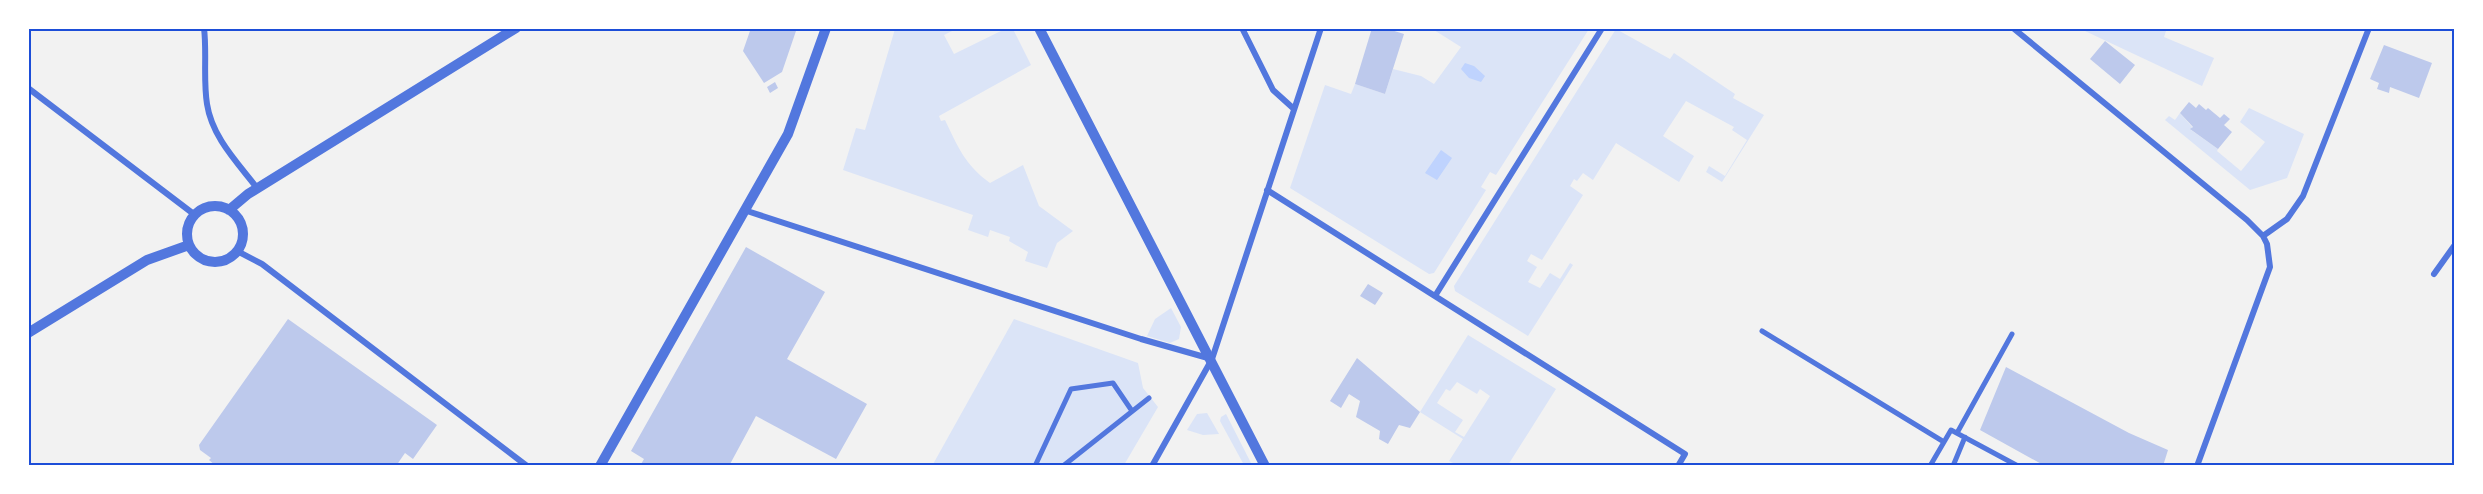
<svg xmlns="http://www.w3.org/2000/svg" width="2483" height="494" font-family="'IBM Plex Sans',sans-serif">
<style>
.green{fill:#dbe4f7;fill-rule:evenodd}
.water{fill:#bfd3fe}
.building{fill:#bdc9ec}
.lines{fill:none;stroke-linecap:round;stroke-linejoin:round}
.pedestrian{stroke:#5277de;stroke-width:5}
.minor{stroke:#5277de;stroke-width:6}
.tertiary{stroke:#5277de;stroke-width:10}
.neatline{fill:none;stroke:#1d4ed8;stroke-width:2}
</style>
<rect width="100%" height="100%" fill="#f2f2f2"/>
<!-- green -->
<path class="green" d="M2086 28 2163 29 2166 31 2164 37 2214 58 2202 86 2085 31Z
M895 29H956L944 35 954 54 1005 29H1013L1031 65 939 116 941 121 945 120C958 147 965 165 990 183L1023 165 1039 206 1073 231 1057 243 1047 268 1025 261 1028 252 1009 241 1010 237 990 230 988 237 968 230 973 215 843 170 856 128 865 130Z
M1435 29H1589L1496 175 1490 172 1481 187 1486 190 1434 273 1429 274 1290 188 1325 85 1351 94 1355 84 1385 94 1393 69 1421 76 1434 84 1461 47 1434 30Z
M1616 29 1670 59 1674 53 1735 94 1733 98 1764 115 1722 182 1706 172 1709 166 1725 176 1747 140 1732 130 1734 127 1686 101 1663 136 1694 156 1679 182 1616 143 1593 180 1583 173 1577 181 1574 179 1570 186 1583 195 1542 260 1531 254 1527 261 1537 267 1528 282 1540 288 1550 273 1560 279 1570 263 1573 265 1528 336 1455 291 1454 286Z
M2249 108 2304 134 2287 178 2250 190 2165 120 2169 116 2175 120 2180 113 2192 127 2191 130 2218 149 2217 151 2241 171 2265 142 2240 122Z
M1171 308 1181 327 1179 339 1170 343 1147 336 1155 319Z
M1014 319 1138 363 1143 388 1158 407 1124 465 932 466Z
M1468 335 1556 389 1508 465H1457L1449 461 1463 439 1420 412ZM1457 382 1477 394 1480 389 1490 396 1464 437 1455 432 1463 420 1437 403 1446 389 1450 391Z
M1207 413 1219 434 1203 435 1187 430 1197 414Z
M1226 414 1251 463 1252 465H1244L1220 421 1221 417Z"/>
<!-- water -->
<path class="water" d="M1465 63 1474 66 1485 76 1481 82 1469 78 1461 69Z
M1441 150 1452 158 1437 180 1425 173Z"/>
<!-- building -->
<path class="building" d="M751 28H797L782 72 764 83 743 51Z
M1372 28H1385L1404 34 1385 94 1355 84Z
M2105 41 2135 65 2120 84 2090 59Z
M2384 45 2432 63 2419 98 2390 87 2389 93 2377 89 2379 83 2370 79Z
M775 82 778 88 770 93 767 87Z
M2189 102 2196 108 2199 104 2206 110 2208 108 2220 118 2224 114 2230 119 2224 125 2232 132 2218 149 2190 129 2193 127 2180 113Z
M746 247 825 292 787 359 867 404 836 459 756 416 729 466H640L644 459 631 451Z
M1368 284 1383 293 1375 305 1360 296Z
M288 319 437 425 413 459 405 453 396 466H216L209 460 211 458 200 450 199 445Z
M1357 358 1420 412 1410 428 1399 425 1388 444 1379 439 1380 431 1356 417 1360 401 1349 394 1341 408 1330 401Z
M2006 367 2129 433 2168 450 2163 466H2045L1980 430Z"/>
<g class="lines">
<!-- pedestrian -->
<path class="pedestrian" d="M1762 331 1944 442
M1957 433 2012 334
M1035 466 1071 389 1113 383 1132 411
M1063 466 1149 398
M1930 466 1951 430 2018 466
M1953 466 1965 437"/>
<!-- minor -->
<path class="minor" d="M204 28C207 53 203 79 207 104 212 137 237 162 257 188
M1242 28 1273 90 1294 109
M2013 28 2247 220 2263 236 2267 244 2270 267 2197 466
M28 88 195 215
M1267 190 1685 454 1678 466
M744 210 1141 339 1208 358
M2263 236 2287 219 2303 196 2369 28
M237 251 262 264 527 466
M2434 274 2454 246
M1435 296 1601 30
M1152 466 1212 359 1321 28"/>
<!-- tertiary -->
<path class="tertiary" d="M1039 28 1265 466
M187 234a28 28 0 1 1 56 0a28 28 0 1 1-56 0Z
M229 210 248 194 516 28
M28 333 147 260 189 245
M600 466 788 134 826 28"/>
</g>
<!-- border -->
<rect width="2483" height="494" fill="none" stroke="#ffffff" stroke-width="60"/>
<rect x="30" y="30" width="2423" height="434" class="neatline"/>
</svg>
